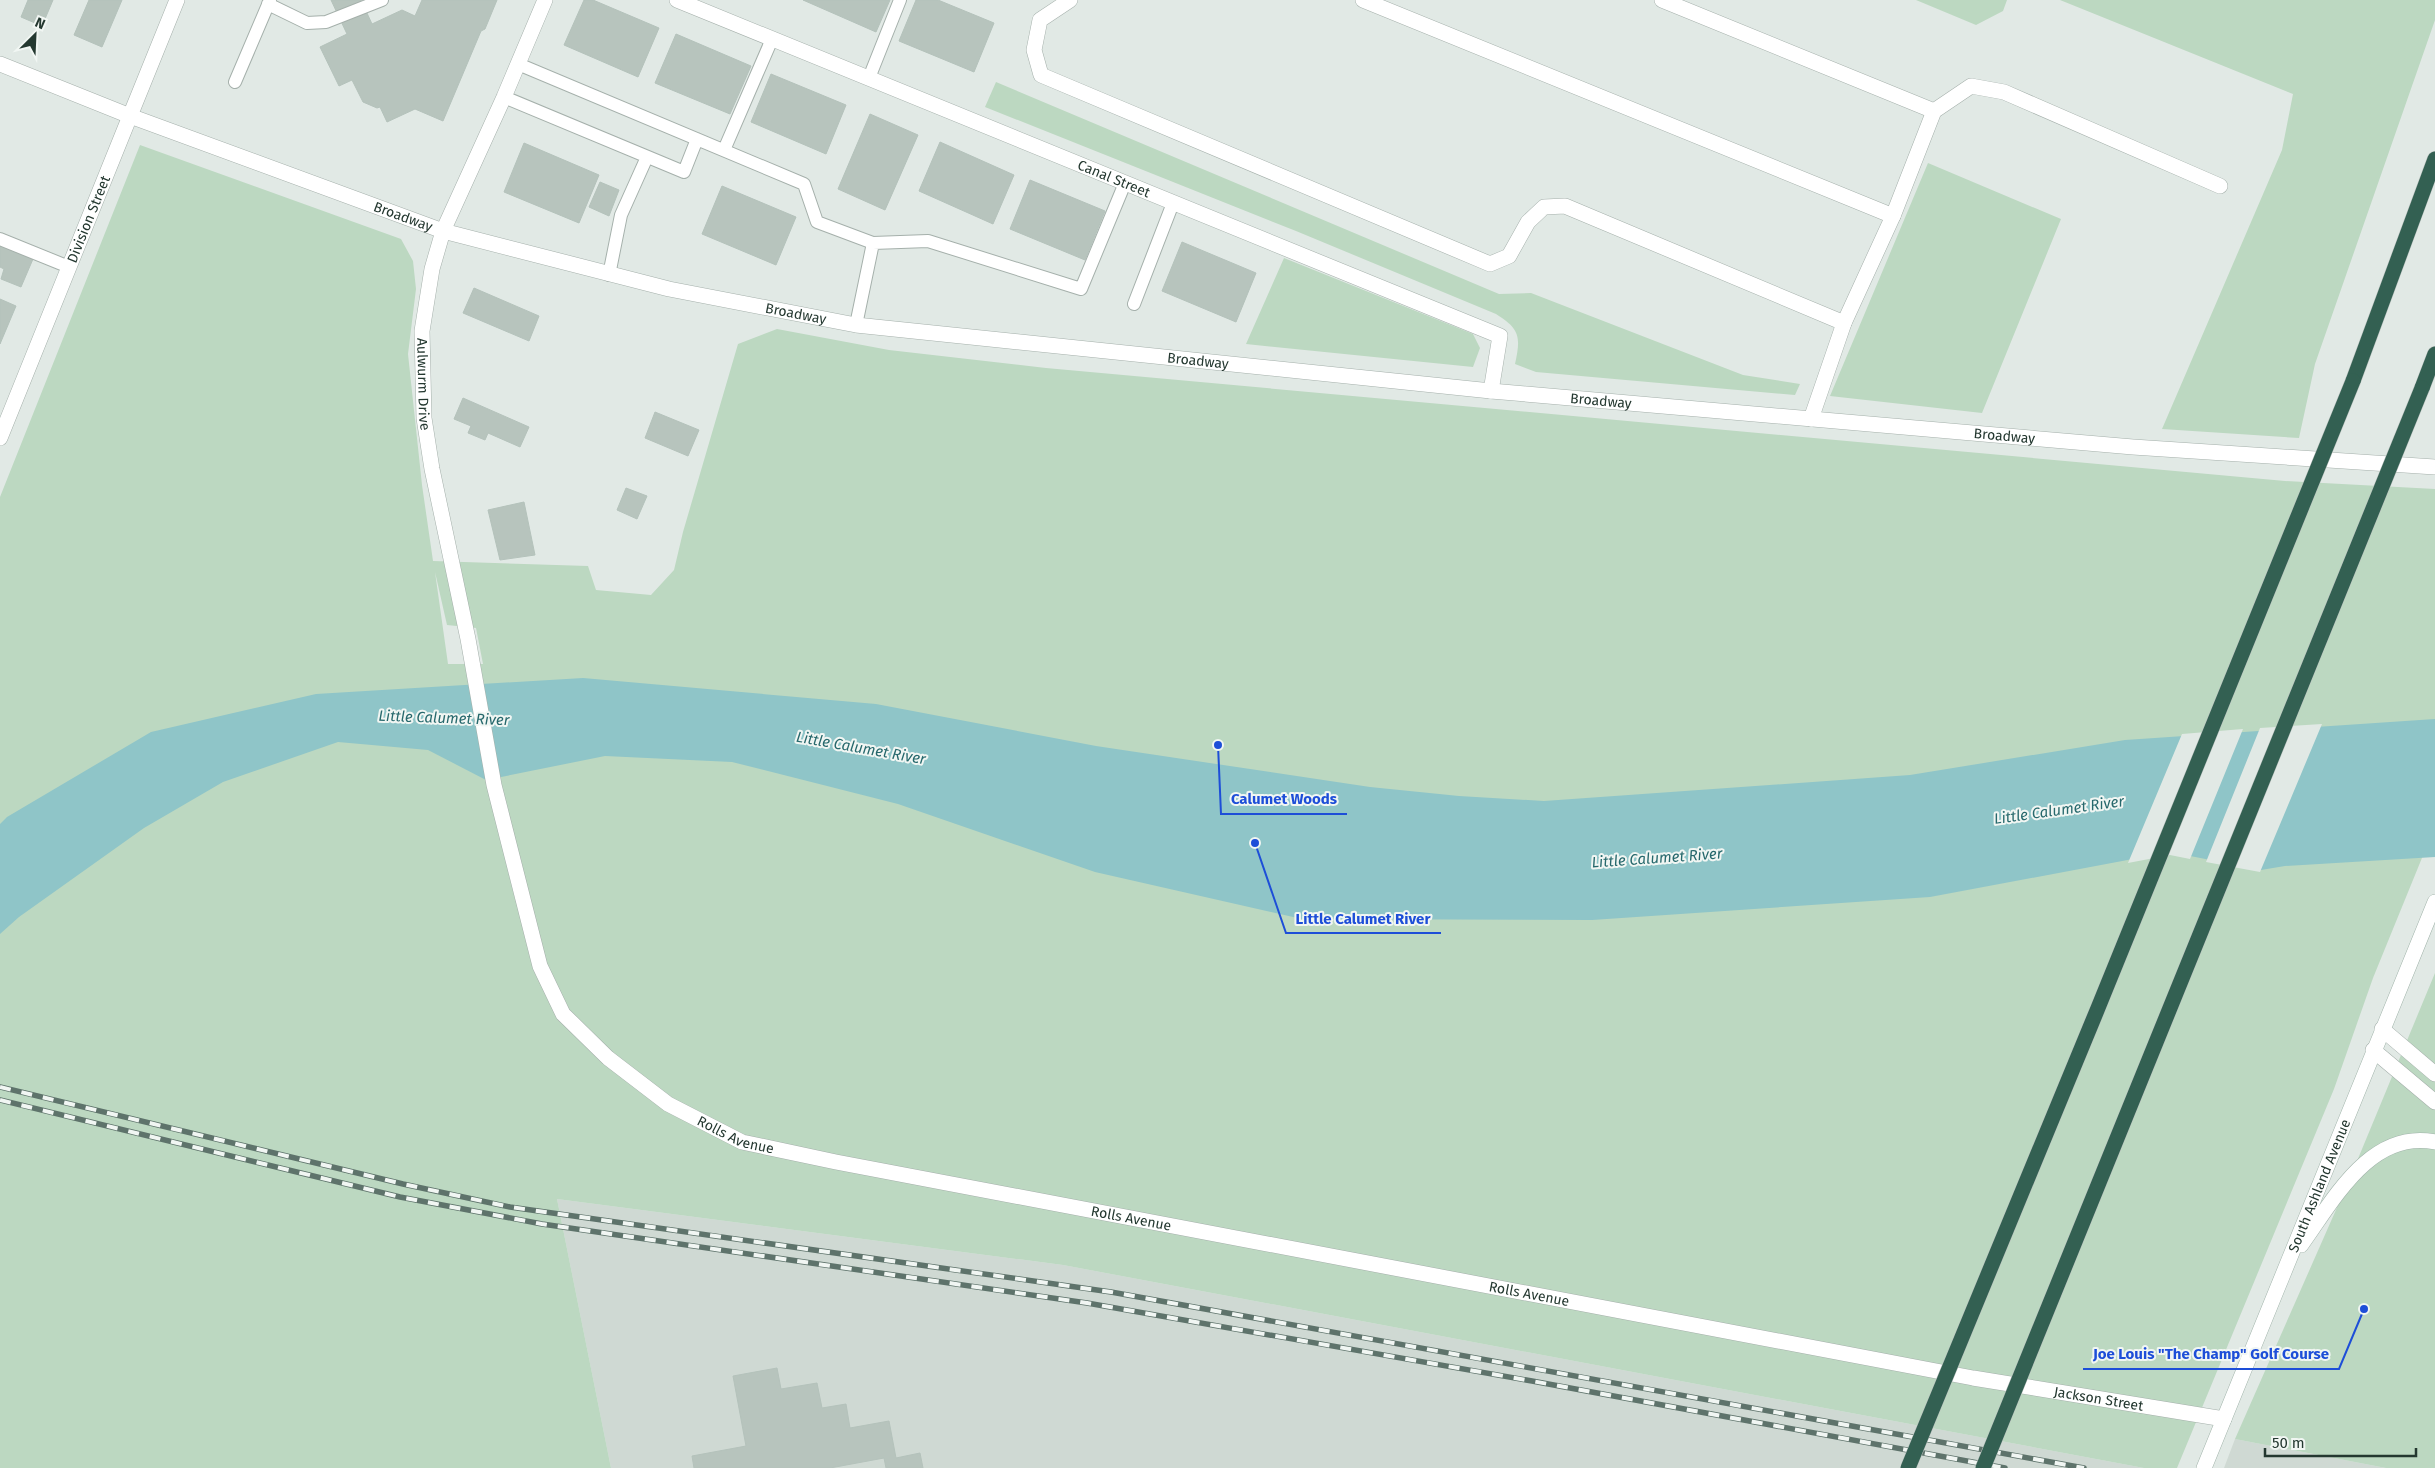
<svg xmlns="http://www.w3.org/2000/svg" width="2435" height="1468" font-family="'Fira Sans',sans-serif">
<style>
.built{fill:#cfd9d3}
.green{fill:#bcd8c1;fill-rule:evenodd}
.water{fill:#8fc5c8}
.pier{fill:#e1e9e5}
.building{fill:#b7c4bd;stroke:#b4c2bb}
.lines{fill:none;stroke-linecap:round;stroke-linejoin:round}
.service-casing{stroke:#a5b0ab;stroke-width:14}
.minor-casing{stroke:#a5b0ab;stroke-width:16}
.tertiary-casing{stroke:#a5b0ab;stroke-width:16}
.secondary-casing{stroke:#a2b4ab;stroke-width:16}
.motorway-casing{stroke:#bdc3c1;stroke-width:16}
.service{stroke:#fff;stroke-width:12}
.minor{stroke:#fff;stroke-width:15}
.tertiary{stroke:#fff;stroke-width:15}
.secondary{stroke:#fff;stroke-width:15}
.motorway{stroke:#336052;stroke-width:15}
.rail-casing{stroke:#5e736b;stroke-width:5.5}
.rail{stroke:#f1f6f3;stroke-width:4;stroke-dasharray:11;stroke-linecap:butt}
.motorway-bridge-casing{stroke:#bdc3c1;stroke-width:16;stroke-linecap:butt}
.motorway-bridge{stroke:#336052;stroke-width:15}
.labels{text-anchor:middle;stroke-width:4;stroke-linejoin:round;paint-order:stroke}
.street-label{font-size:14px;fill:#243830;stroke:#f1f6f3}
.water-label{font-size:15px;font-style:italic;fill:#26686c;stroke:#f1f6f3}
.leader{fill:none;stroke:#1d4ed8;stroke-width:2}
.callout-dot{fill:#1d4ed8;stroke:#f1f6f3;stroke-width:2}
.callout-label{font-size:15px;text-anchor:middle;font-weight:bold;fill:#1d4ed8;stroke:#f1f6f3;stroke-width:4;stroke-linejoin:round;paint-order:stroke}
</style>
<rect width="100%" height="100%" fill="#e1e9e5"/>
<!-- built -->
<path class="built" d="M557 1199 1063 1265 2144 1468H611Z
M2235 1439 2386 1468H2224Z"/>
<!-- green -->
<path class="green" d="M1916 0H2007L2003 11 1976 25Z
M2060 0H2435V20L2315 364 2299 438 2162 429 2282 150 2293 94Z
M996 82 1499 294 1531 293 1743 375 1800 384 1795 395 1536 372 1515 364C1521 337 1520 329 1496 314L1296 231 985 107Z
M140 145 401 239 413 261 416 289 408 354 422 485 433 561 588 566 596 590 651 595 674 570 683 532 738 344 777 329 889 350 1046 368 2285 481 2435 489V826L2373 978 2334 1089 2177 1468H2144L1063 1265 557 1199 611 1468H0V497ZM435 572 447 625 476 628 483 664H448Z
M1928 163 2061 219 1982 413 1830 396Z
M1284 258 1473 334 1480 348 1473 367 1246 344Z
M2435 973V1468H2386L2235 1439 2350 1178Z"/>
<!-- water -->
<path class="water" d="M583 678 876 704 1096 746 1370 787 1459 796 1544 801 1910 775 2125 740 2435 719V857L2285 866 2261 870 2170 852 1930 897 1592 920 1302 919 1095 872 898 804 732 762 605 756 486 780 428 750 338 742 223 782 144 828 19 917 0 934V824L7 817 151 732 316 694Z"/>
<!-- pier -->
<path class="pier" d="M2322 724 2260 872 2206 862 2260 728Z
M2243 729 2190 859 2170 855 2128 863 2182 734Z"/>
<!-- building -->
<path class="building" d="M28 0H53L42 26 21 17Z
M89 0H122L102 47 74 35Z
M331 0H361L372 24 402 10 415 16 422 0H497L485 29 481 31 443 121 415 109 387 122 380 107 377 108 363 102 352 80 339 86 320 47 347 34Z
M584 0H593L659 28 638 77 564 45Z
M803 0H890L876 32Z
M916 0H938L994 23 974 72 899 41Z
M676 34 751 66 730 114 655 83Z
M771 74 846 105 826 154 751 122Z
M870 114 918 135 885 210 838 189Z
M940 142 1014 175 993 224 919 191Z
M524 143 599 175 579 223 504 192Z
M1030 180 1105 211 1085 260 1010 229Z
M600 182 619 190 609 216 589 207Z
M722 186 796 217 776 265 702 234Z
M1182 242 1256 273 1236 322 1162 291Z
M0 245 33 259 21 287 1 279 4 269 0 267Z
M474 288 539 316 529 341 463 313Z
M0 299 16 306 0 344Z
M463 398 529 427 520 447 488 433 485 440 468 433 471 426 454 419Z
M655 412 699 430 688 456 645 438Z
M626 488 647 496 637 519 617 510Z
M524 502 535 555 500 560 488 510Z
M777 1368 781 1389 817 1383 822 1408 846 1404 850 1428 889 1421 896 1458 920 1453 923 1468H886L884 1458 830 1468H694L692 1456 746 1446 733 1376Z"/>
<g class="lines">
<!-- service casing -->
<g class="service-casing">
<path id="service" d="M268 4 307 23 326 22 382 0
M518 64 804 184 817 222 873 243 856 325
M869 78 900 0
M235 82 270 0
M504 97 684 172 697 139
M724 150 772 39
M0 239 69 267
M873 243 928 241 1081 289 1125 183
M609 275 621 215 647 157
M1134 304 1173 203"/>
</g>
<!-- minor casing -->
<g class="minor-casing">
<g id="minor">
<path id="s1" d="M545 0 504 97 443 231 432 269 422 331 424 418 432 469 468 639 494 785 540 966 563 1014 608 1058 668 1104 742 1142 836 1162 1973 1378 2224 1419"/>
<path id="s2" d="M677 0 1500 336 1491 391"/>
<path d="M1070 0 1040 20 1034 50 1041 75 1490 264 1509 256 1528 222 1544 207 1565 206 1844 323"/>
<path d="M1363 0 1893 216"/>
<path d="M1662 0 1934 111"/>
<path d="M1811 419 1844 323 1893 216 1934 111 1971 86 2004 92 2220 186"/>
<path id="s3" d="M0 438 130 116"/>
<path d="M2382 1029 2435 1074"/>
<path d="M2373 1050 2435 1102"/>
</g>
</g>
<!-- tertiary casing -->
<g class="tertiary-casing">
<g id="tertiary">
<path id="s4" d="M0 64 130 116 443 231 669 289 856 325 1491 391 2133 447 2435 467"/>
<path d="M130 116 177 0"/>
</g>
</g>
<!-- secondary casing -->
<g class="secondary-casing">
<g id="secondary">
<path d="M2301 1245C2333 1201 2370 1129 2435 1142"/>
<path id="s5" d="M2204 1468 2435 902"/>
</g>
</g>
<!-- motorway casing -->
<g class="motorway-casing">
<path id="motorway" d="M2353 381 2435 159
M2422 388 2435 354"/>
</g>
<!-- service -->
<use href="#service" class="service"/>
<!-- minor -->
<use href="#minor" class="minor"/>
<!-- tertiary -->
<use href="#tertiary" class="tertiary"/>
<!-- secondary -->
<use href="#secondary" class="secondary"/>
<!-- motorway -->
<use href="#motorway" class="motorway"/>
<!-- rail casing -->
<g class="rail-casing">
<path id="rail" d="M0 1087 403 1184 510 1207 1111 1292 2084 1468
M0 1100 400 1197 542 1224 1087 1303 1532 1381 2005 1468"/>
</g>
<!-- rail -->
<use href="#rail" class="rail"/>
<!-- motorway-bridge casing -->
<g class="motorway-bridge-casing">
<path id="motorway-bridge" d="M1908 1468 2098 1008 2353 381
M1983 1468 2422 388"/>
</g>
<!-- motorway-bridge -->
<use href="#motorway-bridge" class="motorway-bridge"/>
</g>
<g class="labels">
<!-- street labels -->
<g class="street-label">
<text dy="5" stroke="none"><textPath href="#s2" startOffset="472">Canal Street</textPath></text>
<text dy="5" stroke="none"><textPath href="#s4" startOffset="431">Broadway</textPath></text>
<text dy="5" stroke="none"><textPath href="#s3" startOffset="236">Division Street</textPath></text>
<text dy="5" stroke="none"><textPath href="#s4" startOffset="836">Broadway</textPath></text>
<text dy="5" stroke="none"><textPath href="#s4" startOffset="1241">Broadway</textPath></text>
<text dy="5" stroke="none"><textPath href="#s1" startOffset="408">Aulwurm Drive</textPath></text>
<text dy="5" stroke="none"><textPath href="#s4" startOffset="1646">Broadway</textPath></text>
<text dy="5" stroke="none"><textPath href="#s4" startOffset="2051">Broadway</textPath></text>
<text dy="5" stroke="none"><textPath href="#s1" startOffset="1269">Rolls Avenue</textPath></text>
<text dy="5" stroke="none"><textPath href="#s5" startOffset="305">South Ashland Avenue</textPath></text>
<text dy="5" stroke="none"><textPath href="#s1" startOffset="1674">Rolls Avenue</textPath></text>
<text dy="5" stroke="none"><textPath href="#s1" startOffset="2079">Rolls Avenue</textPath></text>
<text dy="5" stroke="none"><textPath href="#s1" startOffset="2658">Jackson Street</textPath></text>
</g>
<!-- water labels -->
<g class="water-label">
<text transform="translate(444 718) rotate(2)" y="5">Little Calumet River</text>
<text transform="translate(861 748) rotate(10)" y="5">Little Calumet River</text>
<text transform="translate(2059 810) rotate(-8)" y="5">Little Calumet River</text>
<text transform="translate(1657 858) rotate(-4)" y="5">Little Calumet River</text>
</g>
</g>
<!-- callouts -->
<path class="leader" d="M1218 745L1221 814H1347M1255 843L1286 933H1441M2364 1309L2339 1369H2083"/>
<g class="callout-dot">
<circle cx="1218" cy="745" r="5"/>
<circle cx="1255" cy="843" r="5"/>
<circle cx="2364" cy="1309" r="5"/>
</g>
<g class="callout-label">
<text x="1284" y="804">Calumet Woods</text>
<text x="1363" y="924">Little Calumet River</text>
<text x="2211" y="1359">Joe Louis "The Champ" Golf Course</text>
</g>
<!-- north arrow -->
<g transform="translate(35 35) rotate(24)" stroke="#f1f6f3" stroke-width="4" paint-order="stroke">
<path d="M0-4L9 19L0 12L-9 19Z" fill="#243830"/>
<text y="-8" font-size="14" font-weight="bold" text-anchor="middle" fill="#243830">N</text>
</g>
<!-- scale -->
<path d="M2265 1448v8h151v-8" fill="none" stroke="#243830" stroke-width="2.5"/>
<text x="2272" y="1448" font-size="15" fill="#243830" stroke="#f1f6f3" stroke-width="4" paint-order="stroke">50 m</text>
</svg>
